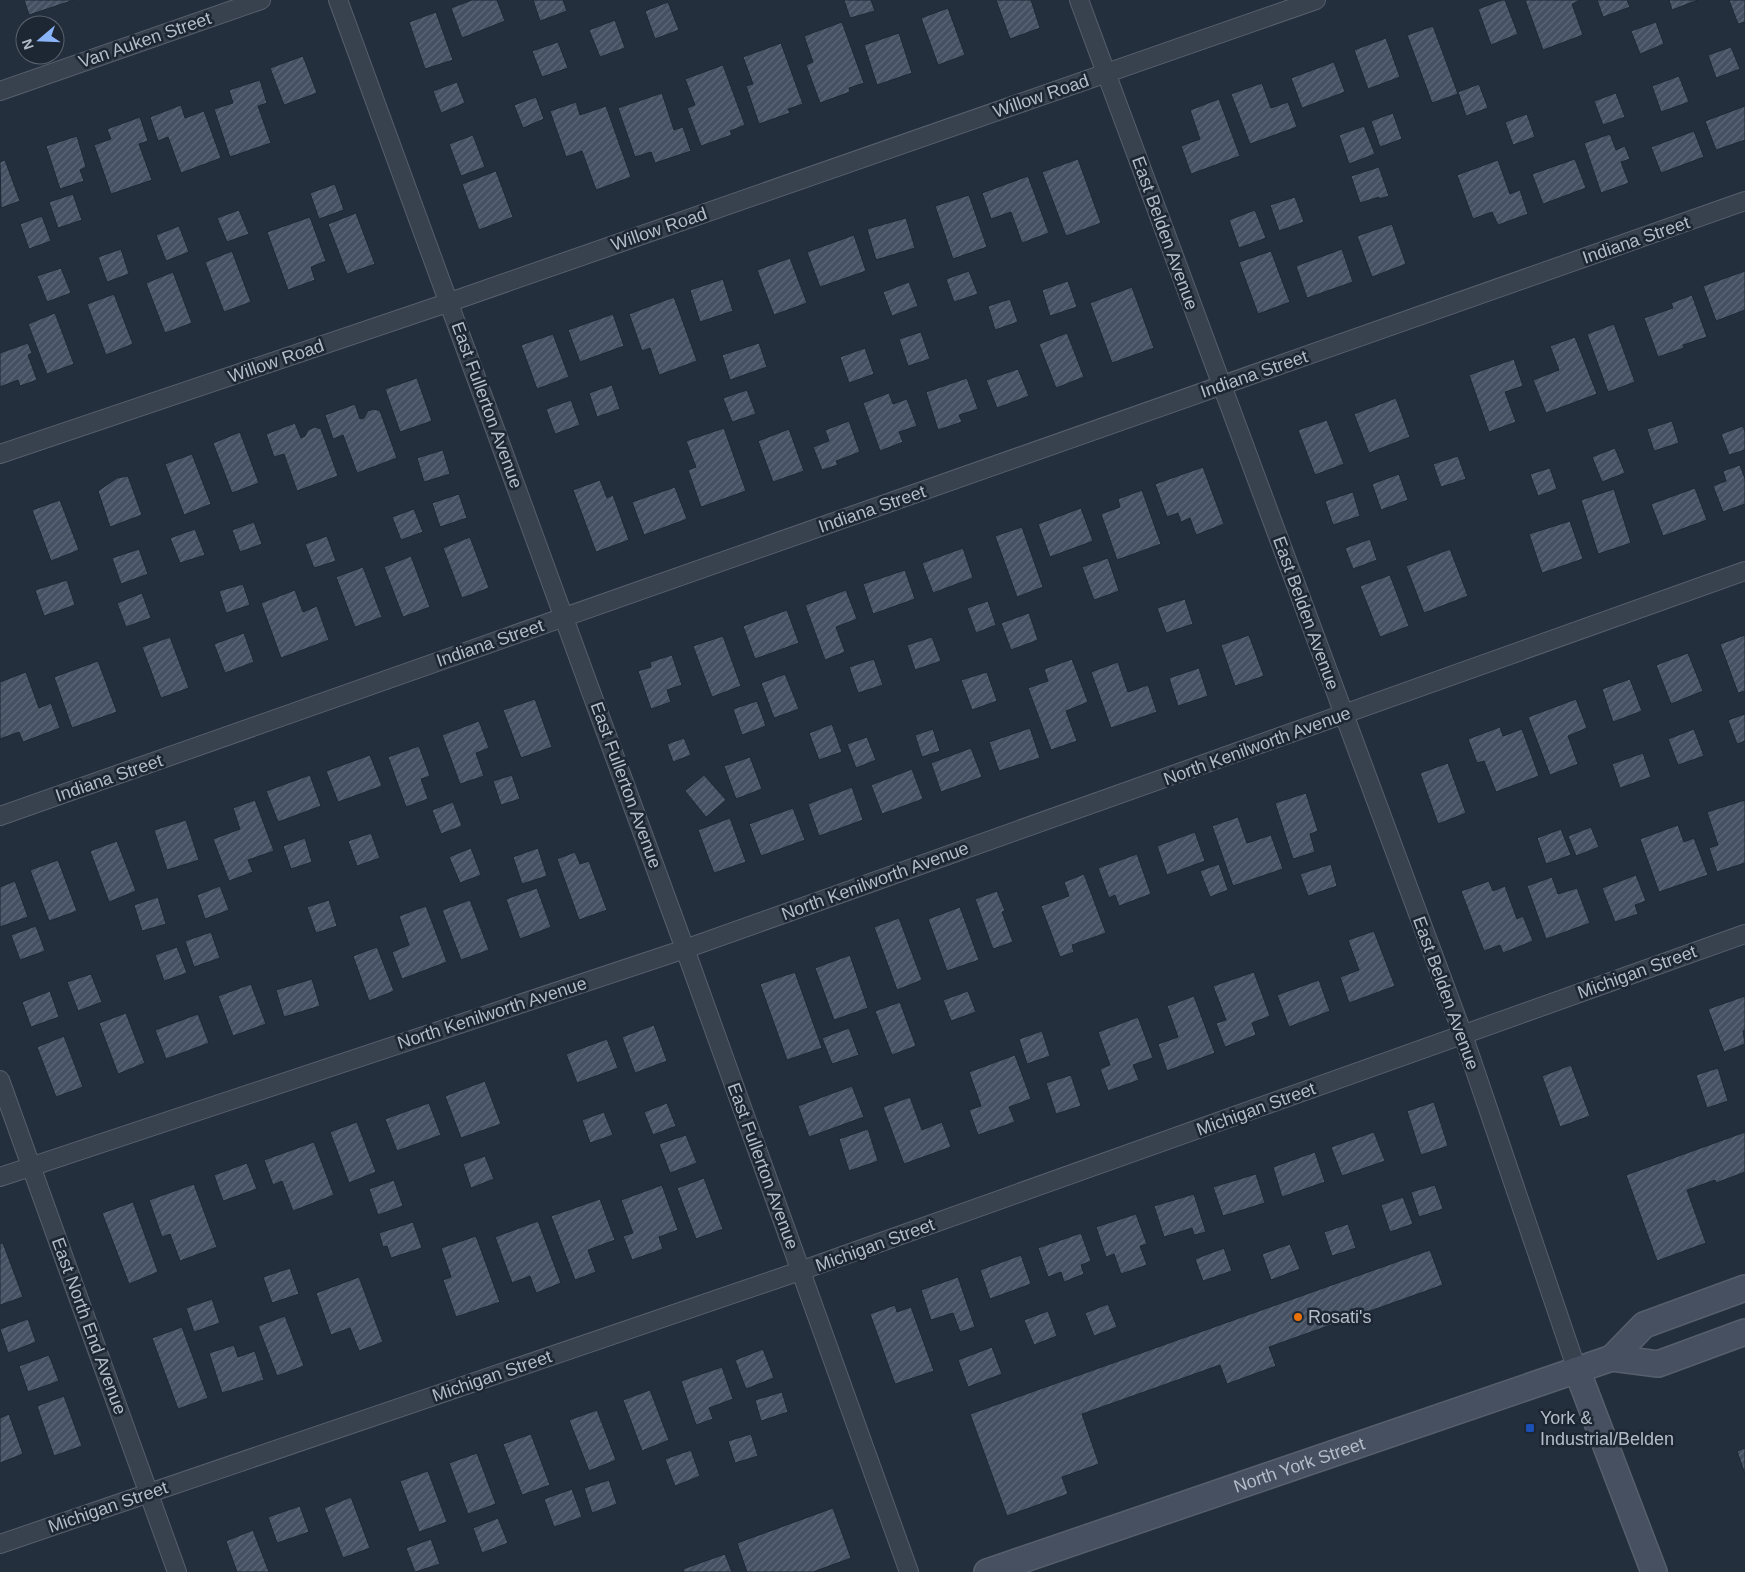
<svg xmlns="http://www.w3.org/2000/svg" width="1745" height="1572" font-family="Arial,sans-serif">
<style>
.building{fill:url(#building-hatch);stroke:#1f2835}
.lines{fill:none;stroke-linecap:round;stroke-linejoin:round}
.street-casing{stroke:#565f6c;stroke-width:20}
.secondary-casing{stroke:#565f6c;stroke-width:28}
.street{stroke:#38414e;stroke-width:18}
.secondary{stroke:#465061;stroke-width:25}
.food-dot{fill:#e8710a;stroke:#1d2633;stroke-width:2}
.transit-dot{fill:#1a4fb4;stroke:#1d2633;stroke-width:2}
.labels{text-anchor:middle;stroke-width:5;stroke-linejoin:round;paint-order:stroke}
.street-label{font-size:18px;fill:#b4bcc9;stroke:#1d2633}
.poi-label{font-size:18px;fill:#b4bcc9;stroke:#1d2633;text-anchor:start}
</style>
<defs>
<pattern id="building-hatch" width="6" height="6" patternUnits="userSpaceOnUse" patternTransform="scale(1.25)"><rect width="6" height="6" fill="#455162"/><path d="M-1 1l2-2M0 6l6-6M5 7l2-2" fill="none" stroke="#5d6877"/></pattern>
</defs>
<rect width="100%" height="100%" fill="#242f3e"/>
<!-- building -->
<path class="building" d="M24 0H74L29 15Z
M472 0H497L505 21 462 38 451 8Z
M533 0H563L567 11 540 21Z
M844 0H871L875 11 850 18Z
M996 0H1031L1040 28 1010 39Z
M1502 0H1505L1518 34 1491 45 1478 9Z
M1525 0H1581L1572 4 1583 35 1543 50Z
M1597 0H1627L1630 7 1603 17Z
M1669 0H1698L1672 10Z
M1729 0H1745V22L1738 24Z
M668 2 679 30 655 39 645 11Z
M948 8 965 55 938 65 921 18Z
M436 12 453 60 425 69 409 22Z
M615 20 625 48 600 57 589 30Z
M842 22 864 83 849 88 850 92 820 103 806 65 813 62 804 36Z
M1656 22 1664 44 1640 54 1631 31Z
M1433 26 1458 94 1432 103 1407 35Z
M899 33 912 73 877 85 864 45Z
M1386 38 1400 77 1368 89 1354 50Z
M558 42 568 68 542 77 532 51Z
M781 43 803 104 788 109 790 113 759 124 746 86 753 84 743 57Z
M1731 47 1740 69 1716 78 1708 55Z
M303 56 317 93 284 105 270 68Z
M1334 62 1345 92 1302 108 1291 78Z
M723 65 745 125 730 131 732 135 701 146 687 108 695 105 685 79Z
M1679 76 1689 102 1661 112 1652 86Z
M260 80 267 103 258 106 271 143 230 157 214 109 233 103 229 90Z
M457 82 465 103 441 113 433 91Z
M1262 83 1271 108 1288 102 1297 127 1250 144 1231 94Z
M1479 84 1488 108 1466 116 1458 92Z
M662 93 674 130 683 127 691 151 655 163 651 152 635 157 618 108Z
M1616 93 1625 117 1603 125 1594 101Z
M536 97 544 119 523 128 514 105Z
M1219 99 1240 156 1191 174 1181 146 1200 139 1190 110Z
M576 102 580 115 606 106 631 177 596 190 582 151 566 157 550 111Z
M181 105 185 118 204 111 221 158 181 173 168 137 158 141 150 117Z
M1745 106V140L1716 150 1705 121Z
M1393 113 1402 139 1380 147 1371 121Z
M1527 114 1535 137 1513 145 1505 122Z
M140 117 148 141 139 144 152 180 111 194 94 145 111 139 107 129Z
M1364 126 1375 154 1349 164 1339 135Z
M1694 131 1704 157 1661 173 1651 147Z
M1610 134 1616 150 1625 146 1630 159 1621 162 1629 183 1601 193 1584 143Z
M473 135 485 167 461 176 449 144Z
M77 136 86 167 80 170 84 181 60 189 46 146Z
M1078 159 1101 223 1066 236 1042 172Z
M1575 159 1586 188 1543 204 1532 174Z
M5 160 20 201 1 208 0 162Z
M1498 160 1510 194 1520 190 1528 214 1498 225 1492 212 1473 219 1457 175Z
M1379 167 1389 196 1379 199V197L1360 203 1351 176Z
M496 171 513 217 479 230 462 184Z
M1028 176 1049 233 1022 243 1011 212 991 219 982 193Z
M335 184 344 210 319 219 310 193Z
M73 194 82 220 58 228 49 202Z
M969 195 987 247 953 259 935 206Z
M1295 197 1304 222 1279 231 1270 205Z
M239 210 249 234 227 242 217 218Z
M1255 210 1266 238 1239 248 1229 220Z
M356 213 375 264 347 274 328 224Z
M42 216 51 241 29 249 20 224Z
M310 217 326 261 311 267 315 280 288 290 267 232Z
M906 218 915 248 876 260 867 229Z
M1392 224 1406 264 1372 277 1357 236Z
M179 226 189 252 166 261 156 235Z
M854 235 866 271 820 287 807 252Z
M121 249 129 274 107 282 98 257Z
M1342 249 1353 282 1307 298 1296 266Z
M232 251 251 302 224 312 205 262Z
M1271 251 1290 302 1258 314 1239 262Z
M790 258 807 303 774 315 757 270Z
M61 268 71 293 47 302 37 276Z
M969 271 978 294 954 302 946 279Z
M1745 271V310L1716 321 1703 286Z
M173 272 192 323 165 333 146 283Z
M723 279 733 311 700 322 690 290Z
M1068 281 1077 307 1050 316 1042 290Z
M909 282 918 306 892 316 883 292Z
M1132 287 1154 348 1112 363 1090 303Z
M114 294 133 344 106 355 87 304Z
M1692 295 1707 337 1683 345 1684 348 1658 357 1644 318 1673 308 1671 303Z
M674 297 697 361 659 375 650 348 642 351 629 314Z
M1010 299 1018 322 995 330 988 306Z
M55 313 74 364 47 374 28 324Z
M613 314 624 346 580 362 568 330Z
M1614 324 1635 382 1608 392 1587 334Z
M921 332 930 359 908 366 899 339Z
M1067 333 1084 377 1056 388 1039 344Z
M553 334 569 377 537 389 521 345Z
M1575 337 1597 394 1546 413 1533 380 1559 370 1550 346Z
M28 343 32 353 28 355 37 380 20 386 18 380 0 387V353Z
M759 343 767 367 730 380 722 355Z
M865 348 874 374 849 383 840 357Z
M1514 359 1523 386 1505 392 1516 422 1489 432 1469 375Z
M1018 369 1029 396 997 408 986 380Z
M417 378 432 421 400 432 385 389Z
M967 378 978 409 959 415 962 422 938 430 926 392Z
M612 385 620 409 597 417 589 393Z
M747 390 756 414 732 422 723 398Z
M889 393 893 404 907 399 917 426 899 432 903 442 880 451 863 403Z
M1396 398 1410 437 1369 453 1354 414Z
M571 400 580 425 555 434 546 409Z
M355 404 360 419 364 418 368 411 374 409 380 411 397 458 357 473 343 435 333 439 325 415Z
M1327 420 1344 464 1315 475 1298 430Z
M849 421 860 452 836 461 838 465 822 470 813 447 829 441 825 430Z
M1672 421 1679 443 1654 451 1647 429Z
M295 423 301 438 305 436 308 430 315 427 321 429 338 476 297 491 284 454 274 457 266 434Z
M1743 426 1745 432V450L1729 455 1721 434Z
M724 428 746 491 701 507 688 470 696 467 686 441Z
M789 429 804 471 773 482 758 441Z
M240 432 259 483 232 493 213 443Z
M1615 448 1625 473 1602 482 1592 457Z
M443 450 450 474 424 482 417 458Z
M192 454 211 504 184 515 165 464Z
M1458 456 1466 479 1441 487 1433 464Z
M1740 465 1745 479V504L1723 512 1713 486 1726 481 1723 471Z
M1203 467 1224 524 1196 535 1190 518 1181 522 1178 513 1167 517 1155 484Z
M1550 468 1557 489 1538 496 1530 474Z
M1399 474 1408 500 1381 510 1372 484Z
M128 476 142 515 110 527 98 491 117 478Z
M600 480 607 498 613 495 629 540 596 552 573 490Z
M675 487 687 519 644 535 632 502Z
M1695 488 1707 520 1663 536 1651 504Z
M1614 489 1631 543 1598 554 1581 500Z
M1142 490 1161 544 1117 560 1101 514 1120 507 1118 499Z
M1353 492 1360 516 1333 525 1325 501Z
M459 494 467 518 440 527 432 503Z
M60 500 79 550 51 561 32 510Z
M1081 508 1093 541 1050 557 1038 524Z
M414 509 423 532 401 540 392 517Z
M1570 521 1583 559 1542 573 1529 534Z
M254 522 262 544 240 552 232 530Z
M1022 527 1043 587 1017 597 995 536Z
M195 529 205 555 180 563 170 538Z
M327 536 336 561 314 568 305 544Z
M470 537 489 588 462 598 443 548Z
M1370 539 1377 560 1353 569 1345 548Z
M963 548 973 578 933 593 922 563Z
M139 549 148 574 121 584 112 558Z
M1450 549 1468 596 1424 613 1406 566Z
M411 556 430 607 403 617 384 567Z
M1108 558 1119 591 1094 600 1082 567Z
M363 567 382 617 355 627 336 577Z
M905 570 915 599 873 614 863 584Z
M1390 575 1409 626 1380 637 1360 586Z
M67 580 75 605 44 616 35 590Z
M243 584 250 605 226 613 219 591Z
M295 590 303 612 317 606 329 640 281 658 261 603Z
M846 590 857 619 836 627 845 652 825 660 805 605Z
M142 593 151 618 126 627 117 603Z
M1185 599 1193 624 1166 633 1157 608Z
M988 601 996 625 976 633 967 608Z
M787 610 799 643 755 659 743 626Z
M1029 613 1038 640 1011 650 1001 623Z
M244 633 254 662 225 673 214 644Z
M1249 635 1264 676 1235 686 1221 645Z
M1745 635V691L1738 693 1720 644Z
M723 636 741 686 712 697 693 646Z
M170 637 189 688 161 698 142 647Z
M932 637 941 661 915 670 907 645Z
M1688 653 1703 691 1671 704 1656 665Z
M672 655 682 685 667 690 671 702 651 709 638 671 651 667 650 662Z
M874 659 883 685 858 693 849 667Z
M1072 659 1088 702 1066 711 1077 741 1051 750 1028 688 1048 681 1044 669Z
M98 661 117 712 72 728 54 677Z
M1118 662 1128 692 1148 685 1157 712 1111 728 1091 672Z
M1199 668 1208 696 1178 706 1169 678Z
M26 672 39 708 51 703 60 728 23 742 19 732 0 739V682Z
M987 672 997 701 972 710 961 680Z
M785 674 799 709 774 718 761 683Z
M1630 679 1642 711 1613 722 1602 689Z
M535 699 552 747 521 758 503 710Z
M1576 699 1587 728 1568 736 1578 764 1550 775 1528 717Z
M757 701 766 726 742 735 733 709Z
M1745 714V741L1737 744 1728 720Z
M479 721 489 748 476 753 484 776 460 784 442 735Z
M832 724 842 752 819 760 809 733Z
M1500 727 1503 736 1522 729 1539 776 1496 792 1484 761 1477 763 1468 739Z
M1030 728 1040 758 999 771 989 742Z
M933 729 940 751 922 757 915 735Z
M1694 729 1704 756 1678 765 1668 739Z
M867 737 876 760 856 768 847 744Z
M684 738 691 755 673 762 667 744Z
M419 746 430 776 421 779 428 799 406 807 388 757Z
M971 748 982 777 941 792 931 763Z
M1643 753 1651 777 1620 788 1612 764Z
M370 755 382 786 338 802 326 771Z
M750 757 762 789 736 799 724 766Z
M1448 763 1466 813 1438 824 1420 773Z
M912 769 923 799 882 814 871 785Z
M310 775 321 806 278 822 266 791Z
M512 775 520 799 501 805 493 781Z
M704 775 726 800 706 817 685 791Z
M852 787 863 820 819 836 808 804Z
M1306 793 1318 831 1310 834 1315 852 1293 859 1275 803Z
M255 800 274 851 248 860 253 872 229 881 213 839 240 829 233 808Z
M1745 800V863L1717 872 1709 848 1718 845 1707 812Z
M453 802 462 826 441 834 432 810Z
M793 808 805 840 761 856 749 824Z
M1238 817 1247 843 1271 835 1283 869 1233 886 1212 826Z
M730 818 746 862 714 873 698 830Z
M186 820 199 860 167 870 154 830Z
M1678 825 1684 842 1694 838 1708 875 1659 892 1640 839Z
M1591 827 1599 847 1576 856 1568 836Z
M1561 829 1571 855 1546 864 1537 838Z
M1195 832 1205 861 1167 875 1157 846Z
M371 833 380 858 357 866 348 841Z
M305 838 312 862 291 869 283 846Z
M117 841 136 891 109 902 90 851Z
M471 848 481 875 460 883 449 857Z
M538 848 547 876 522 884 513 857Z
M575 852 580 864 589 861 607 910 579 920 557 859Z
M1137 854 1151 894 1119 906 1115 895 1109 898 1098 868Z
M58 860 77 911 49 921 30 870Z
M1219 864 1228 890 1210 897 1200 871Z
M1331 864 1337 886 1308 896 1300 874Z
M1084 874 1106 933 1072 945 1074 952 1060 957 1041 906 1069 896 1064 882Z
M1636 875 1646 901 1635 905 1638 914 1615 922 1602 888Z
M1552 877 1558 894 1577 888 1590 923 1546 939 1527 886Z
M15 881 28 917 0 927V887Z
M1489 881 1493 891 1505 886 1517 919 1523 916 1533 941 1503 953 1500 945 1484 951 1461 891Z
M220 886 229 910 205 919 197 895Z
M537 888 551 927 520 939 506 899Z
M997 891 1005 911 1002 912 1013 942 993 949 975 899Z
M158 897 166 924 142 931 134 905Z
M329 900 337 926 316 933 307 907Z
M470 900 489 950 461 960 442 910Z
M426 906 447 962 402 979 392 952 409 945 399 916Z
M960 907 979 960 947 971 928 919Z
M899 918 922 980 897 990 874 927Z
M36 926 45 951 20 960 11 935Z
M1374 931 1395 986 1349 1003 1340 977 1359 970 1348 940Z
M211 932 220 958 194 967 185 941Z
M177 947 187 973 164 981 155 955Z
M377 947 394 991 369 1001 353 956Z
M850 955 868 1008 834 1020 815 968Z
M795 972 822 1048 787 1060 760 984Z
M1254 972 1270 1016 1252 1023 1256 1035 1225 1047 1216 1023 1226 1020 1213 986Z
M91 974 102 1002 78 1011 67 982Z
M312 979 320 1006 284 1017 276 990Z
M1319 980 1330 1011 1289 1027 1277 995Z
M251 984 266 1024 233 1036 218 996Z
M50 991 59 1017 31 1027 22 1002Z
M968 991 976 1012 951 1021 943 1000Z
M1194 996 1215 1053 1167 1071 1158 1044 1178 1037 1167 1006Z
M1745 996V1030L1743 1031 1745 1044 1724 1052 1708 1009Z
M900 1002 916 1046 892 1055 875 1011Z
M126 1013 145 1063 118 1074 99 1023Z
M198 1014 209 1043 166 1059 155 1030Z
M1138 1017 1153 1058 1133 1065 1139 1080 1108 1091 1100 1069 1110 1065 1098 1032Z
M654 1025 667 1061 635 1073 622 1037Z
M849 1028 859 1055 832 1064 822 1038Z
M1042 1031 1050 1056 1027 1064 1019 1039Z
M64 1036 83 1087 56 1097 37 1047Z
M607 1039 618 1068 577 1083 566 1054Z
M1015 1055 1031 1099 1009 1107 1015 1122 978 1135 969 1110 981 1106 969 1072Z
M1571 1065 1590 1116 1560 1127 1542 1076Z
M1718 1068 1728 1101 1707 1108 1696 1075Z
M1071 1075 1081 1106 1056 1114 1046 1083Z
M485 1081 501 1124 461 1138 445 1096Z
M852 1086 864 1117 809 1137 798 1106Z
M910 1097 922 1130 942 1122 951 1147 904 1164 883 1107Z
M1434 1102 1448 1146 1421 1155 1407 1111Z
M429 1103 441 1135 397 1151 385 1119Z
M667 1103 676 1126 653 1135 644 1112Z
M604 1112 613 1135 590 1143 582 1120Z
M357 1122 376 1172 349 1183 330 1132Z
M868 1129 878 1161 849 1171 839 1139Z
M1374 1132 1385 1161 1342 1176 1331 1147Z
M1745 1132V1172L1716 1183 1715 1180 1687 1190 1706 1243 1657 1261 1626 1175Z
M686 1135 697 1163 670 1173 659 1144Z
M314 1142 334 1195 293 1211 282 1181 273 1185 264 1160Z
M1315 1152 1325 1182 1282 1197 1273 1167Z
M485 1156 494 1179 471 1188 463 1164Z
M247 1163 257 1189 223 1201 214 1175Z
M1256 1174 1265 1203 1223 1216 1213 1187Z
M704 1178 723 1229 696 1239 677 1188Z
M394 1180 403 1206 378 1215 369 1189Z
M194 1184 217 1247 180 1261 170 1234 162 1237 149 1200Z
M662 1185 678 1230 659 1237 663 1249 632 1260 623 1236 633 1233 621 1200Z
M1435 1185 1443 1209 1419 1217 1411 1192Z
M1194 1194 1206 1232 1194 1235 1192 1228 1164 1237 1154 1206Z
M1403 1197 1413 1224 1390 1232 1381 1205Z
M600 1199 615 1240 588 1250 596 1272 575 1280 551 1216Z
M133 1202 158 1272 129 1284 102 1213Z
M1136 1214 1147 1244 1140 1246 1147 1265 1121 1274 1114 1254 1106 1257 1096 1227Z
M538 1221 561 1283 536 1293 530 1276 512 1283 495 1237Z
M413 1222 422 1248 391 1258 387 1246 383 1247 379 1233Z
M1348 1224 1356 1248 1332 1256 1324 1232Z
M1081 1233 1091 1261 1081 1265 1084 1274 1064 1282 1061 1272 1048 1277 1038 1248Z
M476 1236 500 1302 456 1317 443 1280 451 1277 441 1248Z
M3 1243 23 1297 0 1305V1244Z
M1290 1244 1300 1269 1271 1280 1262 1254Z
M1224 1248 1232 1271 1203 1281 1195 1259Z
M1430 1250 1443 1285 1269 1347 1276 1366 1227 1384 1220 1365 1082 1414 1099 1464 1062 1477 1068 1494 1007 1516 970 1414Z
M1021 1255 1031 1284 990 1299 980 1270Z
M290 1268 299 1294 272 1303 263 1277Z
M359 1277 383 1342 359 1351 350 1328 331 1335 316 1293Z
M958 1277 975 1327 960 1332 953 1313 931 1320 921 1290Z
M212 1299 220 1323 194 1332 186 1308Z
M1108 1304 1117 1327 1094 1336 1085 1313Z
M895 1305 897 1312 911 1307 934 1371 895 1384 870 1314Z
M1048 1311 1057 1336 1034 1345 1024 1320Z
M285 1316 304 1366 277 1376 258 1326Z
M28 1319 36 1342 8 1353 0 1329Z
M182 1327 208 1398 178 1409 152 1338Z
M234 1345 238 1357 255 1351 264 1380 222 1393 209 1353Z
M992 1347 1002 1374 968 1387 958 1360Z
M763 1349 774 1378 746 1389 735 1360Z
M49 1355 59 1381 28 1392 19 1366Z
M722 1367 733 1399 709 1408 713 1419 696 1425 681 1381Z
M650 1390 669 1440 642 1451 623 1400Z
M782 1392 788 1412 761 1421 755 1400Z
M64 1396 82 1446 54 1456 37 1406Z
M597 1410 616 1460 589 1471 569 1420Z
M9 1414 23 1454 0 1463V1418Z
M531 1434 550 1485 522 1495 503 1444Z
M751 1434 758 1456 735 1463 728 1441Z
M1745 1448V1474L1737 1451Z
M691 1450 700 1476 675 1486 665 1459Z
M477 1453 496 1504 468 1514 449 1463Z
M428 1471 447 1522 419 1532 400 1481Z
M609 1480 617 1504 592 1513 584 1488Z
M572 1489 582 1517 554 1527 544 1499Z
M351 1497 370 1548 343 1558 324 1508Z
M300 1506 309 1532 277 1543 268 1517Z
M833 1508 851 1558 813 1572H747L737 1543Z
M498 1518 508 1543 482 1553 473 1528Z
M253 1530 269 1572H237L226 1541Z
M431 1539 440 1564 415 1572 406 1548Z
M725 1554 732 1572H684L683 1569Z"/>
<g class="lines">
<!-- street casing -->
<g class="street-casing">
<path id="street" d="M338 0 685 949 909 1572
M1079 0 1463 1035 1577 1370
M0 91 261 0
M0 454 450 302 1316 0
M0 816 1745 201
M0 1080 177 1572
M0 1177 685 949 1745 571
M0 1544 800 1271 1745 934"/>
</g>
<!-- secondary casing -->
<g class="secondary-casing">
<g id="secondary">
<path d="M1612 1358 1644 1325 1745 1288"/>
<path d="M1577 1370 1654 1572"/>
<path id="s1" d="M987 1572 1612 1358 1658 1364 1745 1332"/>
</g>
</g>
<!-- street -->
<use href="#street" class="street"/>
<!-- secondary -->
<use href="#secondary" class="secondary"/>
</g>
<!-- markers -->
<circle class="food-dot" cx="1298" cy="1317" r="5"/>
<rect class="transit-dot" x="1525" y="1423" width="10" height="10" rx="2.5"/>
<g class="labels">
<!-- street labels -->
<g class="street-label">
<text transform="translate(145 40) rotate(-19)" y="6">Van Auken Street</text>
<text transform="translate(1041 96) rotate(-19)" y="6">Willow Road</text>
<text transform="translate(659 229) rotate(-19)" y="6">Willow Road</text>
<text transform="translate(1165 233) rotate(70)" y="6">East Belden Avenue</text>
<text transform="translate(1636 240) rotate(-19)" y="6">Indiana Street</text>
<text transform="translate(276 361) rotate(-19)" y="6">Willow Road</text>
<text transform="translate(1254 374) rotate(-19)" y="6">Indiana Street</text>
<text transform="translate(487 405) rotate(70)" y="6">East Fullerton Avenue</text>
<text transform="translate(872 509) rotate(-19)" y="6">Indiana Street</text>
<text transform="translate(1306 613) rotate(70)" y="6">East Belden Avenue</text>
<text transform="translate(490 643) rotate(-19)" y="6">Indiana Street</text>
<text transform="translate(1257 746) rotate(-20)" y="6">North Kenilworth Avenue</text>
<text transform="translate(109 778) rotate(-19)" y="6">Indiana Street</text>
<text transform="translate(626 785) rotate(70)" y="6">East Fullerton Avenue</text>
<text transform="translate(875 881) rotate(-20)" y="6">North Kenilworth Avenue</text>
<text transform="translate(1637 972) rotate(-20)" y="6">Michigan Street</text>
<text transform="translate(1446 993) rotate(70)" y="6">East Belden Avenue</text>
<text transform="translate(492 1013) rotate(-18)" y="6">North Kenilworth Avenue</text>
<text transform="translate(1256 1109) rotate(-20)" y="6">Michigan Street</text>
<text transform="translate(763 1166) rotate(70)" y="6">East Fullerton Avenue</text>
<text transform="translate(875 1245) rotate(-20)" y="6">Michigan Street</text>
<text transform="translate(89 1326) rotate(70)" y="6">East North End Avenue</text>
<text transform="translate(492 1376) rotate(-19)" y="6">Michigan Street</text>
<text dy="6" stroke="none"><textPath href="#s1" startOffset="330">North York Street</textPath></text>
<text transform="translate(108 1507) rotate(-19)" y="6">Michigan Street</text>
</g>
<!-- poi labels -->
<g class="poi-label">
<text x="1308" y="1323">Rosati's</text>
<text x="1540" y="1424">York &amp;<tspan x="1540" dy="21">Industrial/Belden</tspan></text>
</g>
</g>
<!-- north arrow -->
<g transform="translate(40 40) rotate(251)"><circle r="24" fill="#1d2633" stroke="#59626f"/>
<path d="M0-4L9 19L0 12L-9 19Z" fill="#8ab4f8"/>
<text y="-8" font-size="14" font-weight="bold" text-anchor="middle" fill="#b4bcc9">N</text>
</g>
</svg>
